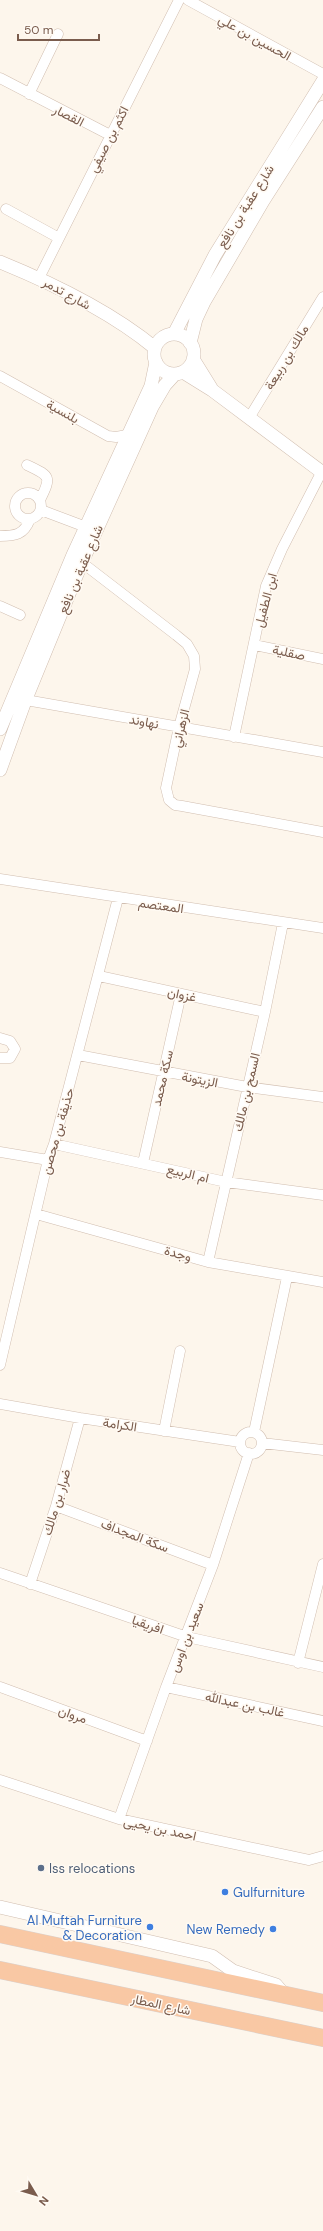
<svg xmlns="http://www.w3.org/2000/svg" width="323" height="2231" font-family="'DM Sans',Vazirmatn,sans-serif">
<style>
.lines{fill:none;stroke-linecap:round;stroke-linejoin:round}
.minor-casing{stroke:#d1beb0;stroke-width:11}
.tertiary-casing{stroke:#d1beb0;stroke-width:14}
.trunk-casing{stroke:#dad1cd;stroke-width:18}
.minor{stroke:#fff;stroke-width:10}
.tertiary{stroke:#fff;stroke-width:13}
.trunk{stroke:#f9c8a4;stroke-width:17}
.service-dot{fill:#5c6f8a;stroke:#fffaf3;stroke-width:1.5}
.shop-dot{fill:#3f7fe0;stroke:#fffaf3;stroke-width:1.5}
.labels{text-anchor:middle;stroke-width:3;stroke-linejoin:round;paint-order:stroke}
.street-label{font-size:13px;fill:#7a5c4d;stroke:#fffaf3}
.service-label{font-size:13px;fill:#4e5e75;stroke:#fffaf3;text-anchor:start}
.shop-label{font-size:13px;fill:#366cbe;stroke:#fffaf3;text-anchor:end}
</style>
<rect width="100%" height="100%" fill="#fdf6ec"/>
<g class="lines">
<!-- minor casing -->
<g class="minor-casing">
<path id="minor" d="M188 0 323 74
M0 78 110 135
M29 94 58 34
M6 209 59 238
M39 278 179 0
M0 376 108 436 116 437 127 435
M249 418 323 297
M27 465C50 476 52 476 40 500
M15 506a13 13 0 1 1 26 0a13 13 0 1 1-26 0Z
M41 510 86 527
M0 536C15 536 24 535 30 519
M76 558 176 635 187 644 194 656 195 669 179 727 166 788 169 800 175 805 182 806 323 832
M0 606 20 615
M254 645 323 659
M20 699 323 752
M234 737 266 586 282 549 321 473
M0 879 323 928
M99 976 265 1012
M0 1038 10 1041 15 1049 10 1058H0
M78 1055 247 1087 323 1097
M54 1144 226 1182 323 1195
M0 1152 48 1160
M143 1163 181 994
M36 1214 208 1262 323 1282
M208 1262 265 1012 283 923
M0 1365 48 1160 54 1144 118 898
M0 1404 80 1418 240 1442
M164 1431 180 1351
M254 1432 287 1277
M240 1443a11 11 0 1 1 22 0a11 11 0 1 1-22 0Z
M262 1443 323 1450
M56 1506 213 1565
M0 1573 187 1637 323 1667
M30 1584 56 1506 80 1418
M298 1663 323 1564
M0 1687 147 1741
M166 1687 323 1721
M0 1780 119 1819 309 1860 323 1856
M119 1819 166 1687 213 1565 249 1453"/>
</g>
<!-- tertiary casing -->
<g class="tertiary-casing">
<path id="tertiary" d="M0 262C54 284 110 311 155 348
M174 334 215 255 323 81
M154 354a20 20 0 1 1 40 0a20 20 0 1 1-40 0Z
M190 343 196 319 204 302 263 201 323 107
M193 359 211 388
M183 372 212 390 323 473
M0 729 73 555 151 386 156 362
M0 770 25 701 82 562 152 407 165 385 175 374
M0 1907 212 1956 233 1971 276 1985 281 1991"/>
</g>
<!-- trunk casing -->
<g class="trunk-casing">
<path id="trunk" d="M0 1934 323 2003
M0 1970 323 2038"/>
</g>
<!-- minor -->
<use href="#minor" class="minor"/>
<!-- tertiary -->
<use href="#tertiary" class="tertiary"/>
<!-- trunk -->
<use href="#trunk" class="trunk"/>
</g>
<!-- markers -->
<circle class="service-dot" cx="41" cy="1868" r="4"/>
<g class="shop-dot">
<circle cx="225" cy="1892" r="4"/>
<circle cx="150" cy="1927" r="4"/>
<circle cx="273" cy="1929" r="4"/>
</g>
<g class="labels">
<!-- street labels -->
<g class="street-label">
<text transform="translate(255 37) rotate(29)" y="5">الحسين بن علي</text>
<text transform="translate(69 115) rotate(27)" y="5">القصار</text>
<text transform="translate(108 139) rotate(-63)" y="5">اكثم بن صيفي</text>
<text transform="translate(245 206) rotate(-58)" y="5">شارع عقبة بن نافع</text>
<text transform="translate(67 293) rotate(29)" y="5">شارع تدمر</text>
<text transform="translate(286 357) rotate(-59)" y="5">مالك بن ربيعة</text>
<text transform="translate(63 411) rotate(29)" y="5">بلنسية</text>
<text transform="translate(80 569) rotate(-67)" y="5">شارع عقبة بن نافع</text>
<text transform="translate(265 600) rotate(-75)" y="5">ابن الطفيل</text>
<text transform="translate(289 652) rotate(12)" y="5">صقلية</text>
<text transform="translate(144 721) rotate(10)" y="5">نهاوند</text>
<text transform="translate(180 728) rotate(-76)" y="5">الزهراني</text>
<text transform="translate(161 905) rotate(8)" y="5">المعتصم</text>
<text transform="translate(182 994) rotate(12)" y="5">غزوان</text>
<text transform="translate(162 1078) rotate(-77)" y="5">سكة محمد</text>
<text transform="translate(200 1079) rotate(11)" y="5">الزيتونة</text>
<text transform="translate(246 1092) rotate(-77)" y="5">السمح بن مالك</text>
<text transform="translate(57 1131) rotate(-74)" y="5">حذيفة بن محصن</text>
<text transform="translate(188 1173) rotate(13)" y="5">ام الربيع</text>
<text transform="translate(178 1253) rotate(15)" y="5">وجدة</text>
<text transform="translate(120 1424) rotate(8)" y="5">الكرامة</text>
<text transform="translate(56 1502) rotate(-73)" y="5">ضرار بن مالك</text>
<text transform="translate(135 1535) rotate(21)" y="5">سكة المجداف</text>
<text transform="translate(148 1624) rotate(19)" y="5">افريقيا</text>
<text transform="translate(186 1637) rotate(-69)" y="5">سعيد بن اوس</text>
<text transform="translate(245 1704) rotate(12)" y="5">غالب بن عبدالله</text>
<text transform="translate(73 1714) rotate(20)" y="5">مروان</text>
<text transform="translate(160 1828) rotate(12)" y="5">احمد بن يحيى</text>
<text transform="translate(161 2004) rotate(12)" y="5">شارع المطار</text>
</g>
<!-- service labels -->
<g class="service-label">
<text x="49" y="1873">Iss relocations</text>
</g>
<!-- shop labels -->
<g class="shop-label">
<text x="233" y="1897" text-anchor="start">Gulfurniture</text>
<text x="142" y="1925">Al Muftah Furniture<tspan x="142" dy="15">&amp; Decoration</tspan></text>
<text x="265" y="1934">New Remedy</text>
</g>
</g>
<!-- north arrow -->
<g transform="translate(36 2195) rotate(128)" stroke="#fffaf3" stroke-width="3" paint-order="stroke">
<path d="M0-3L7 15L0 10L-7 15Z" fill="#7a5c4d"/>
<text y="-6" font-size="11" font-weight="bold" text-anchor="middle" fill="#7a5c4d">N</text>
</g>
<!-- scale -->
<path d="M18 34v6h81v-6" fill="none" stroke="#7a5c4d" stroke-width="2"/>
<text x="24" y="34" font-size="12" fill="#7a5c4d" stroke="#fffaf3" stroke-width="3" paint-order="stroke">50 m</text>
</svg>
